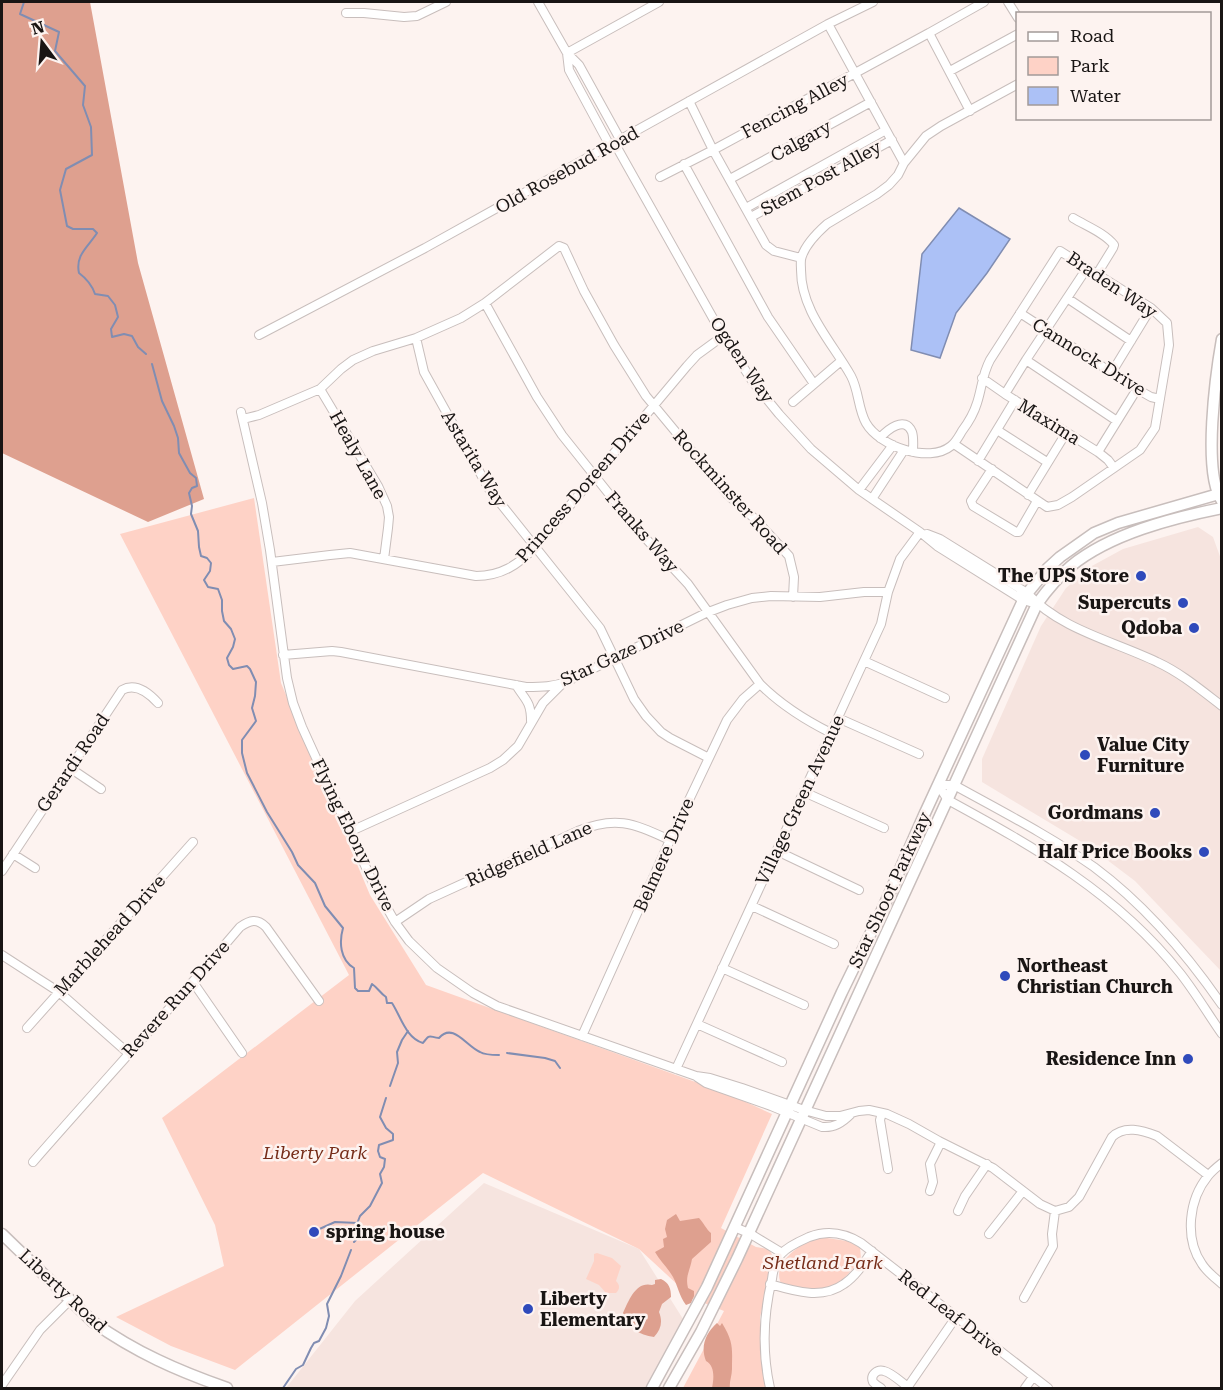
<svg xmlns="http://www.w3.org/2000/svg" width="1223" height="1390" font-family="'Roboto Serif',serif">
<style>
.built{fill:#f6e4df}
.green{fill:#fed2c6}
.forest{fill:#dea08f}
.water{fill:#acc1f6;stroke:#808db2;stroke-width:1.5}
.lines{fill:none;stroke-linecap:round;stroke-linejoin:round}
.stream{stroke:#808db2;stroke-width:2}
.minor-casing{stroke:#c8bebc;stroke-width:10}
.tertiary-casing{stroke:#c8bebc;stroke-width:13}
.secondary-casing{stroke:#c8bebc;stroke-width:13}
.minor{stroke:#fff;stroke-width:8}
.tertiary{stroke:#fff;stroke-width:10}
.secondary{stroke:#fff;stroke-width:10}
.poi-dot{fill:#2f4abb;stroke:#fdf3f0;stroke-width:2}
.labels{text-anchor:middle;stroke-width:5;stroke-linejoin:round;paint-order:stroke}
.street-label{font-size:18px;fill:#191514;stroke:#fdf3f0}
.poi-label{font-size:18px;font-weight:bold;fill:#191514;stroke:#fdf3f0;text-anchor:end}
.park-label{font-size:18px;font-style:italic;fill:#762c18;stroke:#fdf3f0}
</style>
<rect width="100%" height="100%" fill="#fdf3f0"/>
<!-- built -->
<path class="built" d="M1198 527 1213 537 1222 562 1221 971 1135 881 1090 847 982 782V759L1041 626 1066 588 1090 567 1123 549Z
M484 1183 639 1249 683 1319 646 1388H286L355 1301Z"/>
<!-- green -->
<path class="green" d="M254 498 281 683 370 895 426 985 726 1093 772 1114 721 1228 756 1247 769 1249 774 1258 760 1317 766 1388H683L724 1311 692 1298 639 1249 483 1173 235 1370 171 1346 116 1317 224 1266 215 1225 162 1118 349 975 120 534Z
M827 1238 847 1241 860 1247 861 1259C849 1273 837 1291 816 1291 805 1291 793 1287 782 1285 770 1266 797 1245 813 1240 817 1238 823 1238 827 1238Z
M597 1253 612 1258 621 1266 616 1281C620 1285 620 1289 616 1293H606L599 1285 586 1279 594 1261V1254Z"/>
<!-- forest -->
<path class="forest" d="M2 2H90L138 263 204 499 148 522 2 453Z
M676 1214 680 1221 699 1218C704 1223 706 1229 711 1233V1242L692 1259C690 1271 685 1276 688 1288L694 1291V1296L691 1303 686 1305C679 1296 678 1286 673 1277 668 1268 660 1261 655 1252L664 1247 663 1239 667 1237 665 1229 667 1220Z
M661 1279C669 1283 671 1288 671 1297L662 1304 659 1312C663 1322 661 1329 654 1337 639 1335 628 1328 623 1313 629 1300 636 1281 652 1285L655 1284V1280Z
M717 1323 720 1326 722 1323C734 1343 732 1348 732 1369 732 1376 729 1382 730 1388H712C714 1378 715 1366 706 1361 700 1346 706 1333 717 1323Z"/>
<!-- water -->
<path class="water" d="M959 208 1010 239 987 273 956 313 940 358 911 350 922 254Z"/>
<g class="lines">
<!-- stream -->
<path class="stream" d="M24 2 20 14 59 32 55 51 85 86 83 105 91 127 92 155 66 169 60 190 67 226 73 229H93L97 233C88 247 75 255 79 273 87 279 92 285 95 294L108 296 115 305 118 317 111 329 112 337 124 334 132 336 138 347 146 354
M152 364 162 401 174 426 178 438 179 453 190 473 196 478 197 486 192 488 189 493 192 506 191 514 198 531 199 547 201 556 207 558 211 563 210 571 204 580 208 587 218 589 222 600V611L224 621 231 629 235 639 233 647 227 658 229 665 233 669 247 666 250 669 256 682 255 696 252 708 256 721 242 740V753L247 773 267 812 292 852 298 865 315 883 325 906 343 928C339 942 340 960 354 968L355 988 358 991H369L372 984C378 988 380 993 386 997L387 1003H392C401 1017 406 1038 423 1043 430 1033 429 1037 439 1038 453 1022 466 1046 480 1052 485 1055 493 1055 499 1055
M507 1053 545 1058 555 1061 560 1068
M390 1086 398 1063 397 1052 402 1040 408 1031
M315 1231 335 1222 358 1223
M354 1242 356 1240 355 1229 360 1216 370 1206 382 1183 380 1174 384 1167 385 1159 380 1157 378 1151 379 1145 393 1140V1134L386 1128 380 1117 386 1098
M283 1388 296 1369 303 1365 311 1348 314 1343 319 1341 326 1328 329 1316 327 1304 341 1276 351 1250"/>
<!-- minor casing -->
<g class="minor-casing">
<path id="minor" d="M538 2 567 53 659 2
M1008 2 1018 18
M346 13H364L404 17 417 16 446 2
M828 24 904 163
M950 71 1018 34
M689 101 713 150 766 245 774 251 801 258
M970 111 929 33 984 2
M615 144 723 336 753 382 779 414 811 449 859 490 920 532 937 546 1023 600 1037 604
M610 146 569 70 567 53 579 65 621 141
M684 164 768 317 814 384
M660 177 713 150 929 33
M730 179 871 102
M746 208 886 130
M751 217 892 140
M1073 218C1086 226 1105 233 1114 245L1113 248 1097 274
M1067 298 1131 341
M485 303 537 397 562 435 637 529 688 584 760 684C781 705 805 720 831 733
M1020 313 1137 389 1151 397 1160 399
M259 335 425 248 828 24 873 2
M416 338 424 372 489 489 600 628 634 699 646 716 661 732 670 738 709 758
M1026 360 1117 421
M1112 372 1151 308
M982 378 1005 394 1098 452 1108 460 1114 468
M320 389 378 486 387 506 389 517 388 528 384 559
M1005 394 1026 360 1087 268
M793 402 841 361
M241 412 262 503 270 550 287 678 293 703 302 727 373 883 395 922 409 941 437 968 473 993 497 1006 696 1076 710 1078 742 1088 804 1110 826 1116H840L859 1111 869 1110 887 1114 909 1124 939 1141 993 1168 1040 1204 1055 1211 1069 1207 1079 1197 1112 1137C1124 1125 1142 1130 1157 1136L1208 1175
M243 419 259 415 320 389 341 369 353 360 373 351 416 338 461 318 485 303 559 246 564 248 584 291 614 345 646 396 728 495 754 518 789 556 794 577 793 597
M997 430 1047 462
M880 438C887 430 905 415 912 432 914 438 913 446 913 452
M954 444 1047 507 1058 505 1072 497 1140 450 1155 428 1169 345 1167 323 1151 308 1060 251 990 360C982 375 982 388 977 403 974 413 968 423 962 431 959 436 956 442 951 446 929 464 879 446 866 423 858 409 859 391 851 376 832 342 801 311 801 270 801 265 800 260 802 256 806 244 818 232 827 224L877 194 889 185 898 175 904 163 926 136 941 126 1018 84
M1098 452 1137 389
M978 461 1015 400
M992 469 971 501 973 506 1016 532H1019L1037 501
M859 490 893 445
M1028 495 1066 433
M872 499 904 450
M927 534 940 539 1027 593C1061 630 1114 641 1157 662 1181 673 1201 690 1222 706
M272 562 330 555 350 553 476 576C501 576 518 565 535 547L687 366 697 355 723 336
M283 655 332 651 341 652 526 687C541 687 554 687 568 681L706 613 727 605 752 598 771 596 820 597 864 592H888
M864 661 945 698
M516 685C525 700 531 701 531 721
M838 718 919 754
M70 768 101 789
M938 785 948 800C1036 848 1116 893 1180 973 1195 992 1208 1014 1222 1034
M938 785H954C1001 811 1050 836 1094 867 1145 905 1186 953 1222 1005
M804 792 884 828
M349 832 490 768 503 760 518 746 543 703 561 685
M777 851 859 890
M13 854 35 868
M2 871 122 690C136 682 149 693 158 703
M752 906 834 944
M395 922 429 899 578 831C617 815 634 824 670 840
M2 955 59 992 128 1053
M722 968 804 1005
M193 982 242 1053
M697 1024 782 1062
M27 1028 193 842
M582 1036 670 840 727 720 743 699 760 684
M676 1069 881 624 888 592 900 559 920 532
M697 1077 706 1083 771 1106 822 1127C834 1128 842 1123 851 1114
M882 1113 880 1120 888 1169
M33 1162C102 1083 173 1006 240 927 250 920 257 918 266 927L319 1001
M1222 1163C1217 1167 1212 1171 1208 1176 1189 1199 1184 1238 1202 1264 1207 1272 1214 1277 1222 1284
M930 1191 933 1182 930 1164 941 1142
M958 1211 965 1196 987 1164
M734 1227 749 1233 782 1253
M989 1234 1023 1191
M770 1284C794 1291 822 1300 844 1284 856 1276 864 1263 872 1251
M1024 1298 1053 1246 1052 1234 1055 1211
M2 1385 40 1330 70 1300
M770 1388C762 1352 763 1316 772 1279 773 1271 776 1260 781 1254 788 1246 800 1241 809 1237 827 1230 845 1233 861 1243L1048 1388
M881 1388C879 1387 875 1384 873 1382 870 1375 877 1369 884 1371 892 1373 901 1382 908 1387
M907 1388 956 1317
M1025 1388 1033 1377"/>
</g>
<!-- tertiary casing -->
<g class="tertiary-casing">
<path id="tertiary" d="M652 1388 707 1287 842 992 883 908 925 813 1025 596 1048 568 1060 557 1094 533 1118 523 1222 493
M669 1388 701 1332 737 1259 1037 604C1047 590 1058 577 1071 566 1110 534 1172 518 1222 508"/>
</g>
<!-- secondary casing -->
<g class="secondary-casing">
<path id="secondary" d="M1222 339C1216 373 1202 473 1222 501
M2 1234 93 1322C135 1352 178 1371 227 1388"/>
</g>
<!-- minor -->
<use href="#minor" class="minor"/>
<!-- tertiary -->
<use href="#tertiary" class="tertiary"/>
<!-- secondary -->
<use href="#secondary" class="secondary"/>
</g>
<!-- markers -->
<g class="poi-dot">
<circle cx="1141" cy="576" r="6"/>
<circle cx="1183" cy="603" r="6"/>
<circle cx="1194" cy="628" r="6"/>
<circle cx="1085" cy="755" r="6"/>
<circle cx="1155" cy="813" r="6"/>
<circle cx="1204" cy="852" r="6"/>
<circle cx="1005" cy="976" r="6"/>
<circle cx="1188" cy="1059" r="6"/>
<circle cx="314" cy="1232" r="6"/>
<circle cx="528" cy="1309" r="6"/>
</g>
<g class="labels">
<!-- street labels -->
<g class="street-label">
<text transform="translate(795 106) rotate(-28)" y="6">Fencing Alley</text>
<text transform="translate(801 141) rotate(-29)" y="6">Calgary</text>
<text transform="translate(567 170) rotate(-29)" y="6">Old Rosebud Road</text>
<text transform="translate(821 178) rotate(-29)" y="6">Stem Post Alley</text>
<text transform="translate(1112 285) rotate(34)" y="6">Braden Way</text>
<text transform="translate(1089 357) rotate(32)" y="6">Cannock Drive</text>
<text transform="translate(742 360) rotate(56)" y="6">Ogden Way</text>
<text transform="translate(1049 422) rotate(32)" y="6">Maxima</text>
<text transform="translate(358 455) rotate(61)" y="6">Healy Lane</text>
<text transform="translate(474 459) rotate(59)" y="6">Astarita Way</text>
<text transform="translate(583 487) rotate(-49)" y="6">Princess Doreen Drive</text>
<text transform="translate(730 492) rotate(48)" y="6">Rockminster Road</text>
<text transform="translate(642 532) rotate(49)" y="6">Franks Way</text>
<text transform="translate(622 653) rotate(-25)" y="6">Star Gaze Drive</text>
<text transform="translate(73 763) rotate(-56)" y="6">Gerardi Road</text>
<text transform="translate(800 800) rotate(-65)" y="6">Village Green Avenue</text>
<text transform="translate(353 835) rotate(64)" y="6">Flying Ebony Drive</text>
<text transform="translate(529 854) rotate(-24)" y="6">Ridgefield Lane</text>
<text transform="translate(664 855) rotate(-66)" y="6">Belmere Drive</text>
<text transform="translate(890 890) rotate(-65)" y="6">Star Shoot Parkway</text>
<text transform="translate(110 935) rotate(-48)" y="6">Marblehead Drive</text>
<text transform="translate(176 999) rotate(-48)" y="6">Revere Run Drive</text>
<text transform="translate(63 1291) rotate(43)" y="6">Liberty Road</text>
<text transform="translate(951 1313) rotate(38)" y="6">Red Leaf Drive</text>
</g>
<!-- poi labels -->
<g class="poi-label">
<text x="1129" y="582">The UPS Store</text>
<text x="1171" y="609">Supercuts</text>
<text x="1182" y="634">Qdoba</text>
<text x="1097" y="751" text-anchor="start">Value City<tspan x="1097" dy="21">Furniture</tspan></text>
<text x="1143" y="819">Gordmans</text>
<text x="1192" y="858">Half Price Books</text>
<text x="1017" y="972" text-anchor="start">Northeast<tspan x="1017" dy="21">Christian Church</tspan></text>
<text x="1176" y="1065">Residence Inn</text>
<text x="326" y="1238" text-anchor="start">spring house</text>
<text x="540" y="1305" text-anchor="start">Liberty<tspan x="540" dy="21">Elementary</tspan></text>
</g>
<!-- park labels -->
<g class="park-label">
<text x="315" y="1159">Liberty Park</text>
<text x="823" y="1269">Shetland Park</text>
</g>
</g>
<!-- border -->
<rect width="1223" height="1390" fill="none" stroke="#191514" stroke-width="6"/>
<!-- legend -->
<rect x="1016" y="12" width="195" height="108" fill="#fdf3f0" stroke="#a29a98" stroke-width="1.5"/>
<rect x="1028" y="32" width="30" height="9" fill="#ffffff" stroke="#a29a98" stroke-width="1.5"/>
<text x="1070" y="42" font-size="18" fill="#191514">Road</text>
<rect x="1028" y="57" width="30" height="18" fill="#fed2c6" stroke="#a29a98" stroke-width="1.5"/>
<text x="1070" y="72" font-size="18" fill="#191514">Park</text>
<rect x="1028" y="87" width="30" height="18" fill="#acc1f6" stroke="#a29a98" stroke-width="1.5"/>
<text x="1070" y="102" font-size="18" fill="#191514">Water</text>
<!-- north arrow -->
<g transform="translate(42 42) rotate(344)" stroke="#fdf3f0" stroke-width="4.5" paint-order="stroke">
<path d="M0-4.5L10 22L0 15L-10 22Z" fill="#191514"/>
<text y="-9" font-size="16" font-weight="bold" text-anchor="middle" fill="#191514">N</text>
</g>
</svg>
